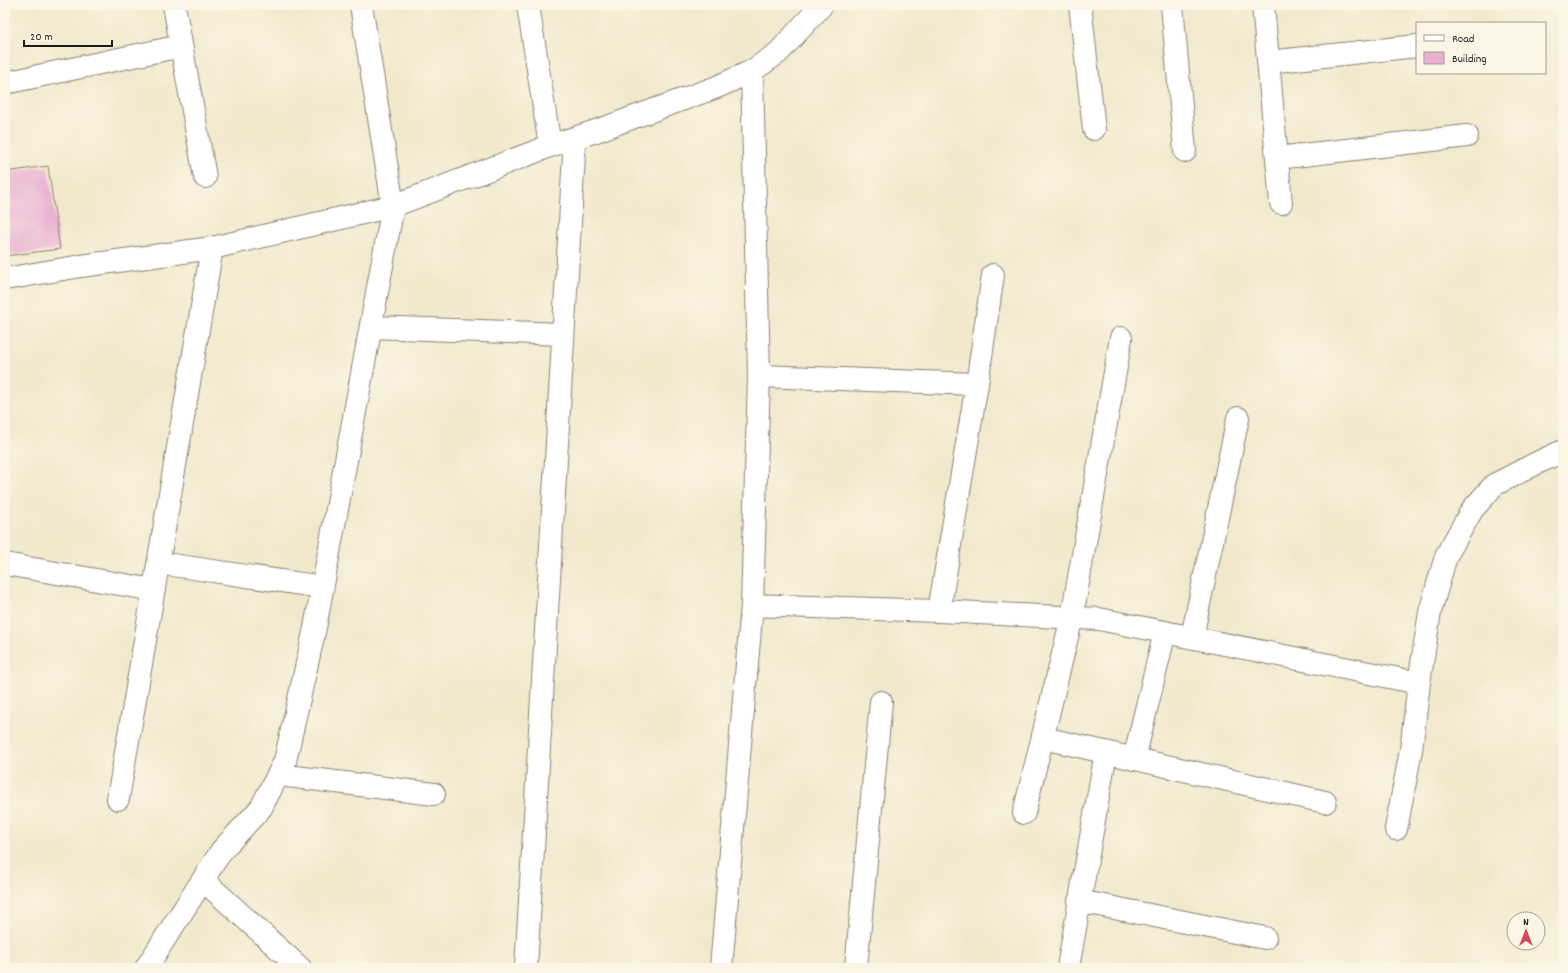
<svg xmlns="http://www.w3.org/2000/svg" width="1568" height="973" font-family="Dekko,sans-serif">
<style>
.building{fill:#e8b1d2}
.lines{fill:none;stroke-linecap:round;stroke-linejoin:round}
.street-casing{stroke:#878274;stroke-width:24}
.street{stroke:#fff;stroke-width:22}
</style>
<rect width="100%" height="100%" fill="#fcf5e5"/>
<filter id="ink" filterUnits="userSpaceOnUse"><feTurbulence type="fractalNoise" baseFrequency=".025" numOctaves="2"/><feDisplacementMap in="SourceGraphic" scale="8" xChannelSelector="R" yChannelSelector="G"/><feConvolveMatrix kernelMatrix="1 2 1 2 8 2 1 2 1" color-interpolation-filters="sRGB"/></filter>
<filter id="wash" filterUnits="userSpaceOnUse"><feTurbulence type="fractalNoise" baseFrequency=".012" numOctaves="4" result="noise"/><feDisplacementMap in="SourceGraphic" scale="16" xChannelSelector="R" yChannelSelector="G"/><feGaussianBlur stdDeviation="0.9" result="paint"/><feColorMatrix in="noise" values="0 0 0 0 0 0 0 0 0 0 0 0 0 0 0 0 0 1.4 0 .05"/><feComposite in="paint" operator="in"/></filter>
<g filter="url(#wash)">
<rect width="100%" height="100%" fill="#f2e9cd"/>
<g id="blocks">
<!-- building -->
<path class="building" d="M48 166 60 249 5 256V172Z"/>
</g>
</g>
<g filter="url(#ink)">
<use href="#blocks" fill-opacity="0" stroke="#878274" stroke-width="1"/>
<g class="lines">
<!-- street casing -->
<g class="street-casing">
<path id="street" d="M174 5 205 177
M528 5 550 146
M1080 5 1094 129
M1172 5 1185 151
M1263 5 1281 203
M1268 62 1417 46
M5 83 181 46
M1277 158 1467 136
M5 279 81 266 212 248 393 206 550 146 596 131 717 87 752 71 778 53 822 5
M371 327 563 334
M759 376 977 384
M159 563 322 587
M5 564 154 590
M752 605 939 611 1099 619 1419 683
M939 611 977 384 993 275
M1192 637 1238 418
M1043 738 1325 802
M1134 759 1165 632
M279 775 434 794
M118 799 212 248
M1024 813 1072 617 1121 338
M1396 829 1411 750 1419 683 1430 612 1446 556 1472 510 1494 485 1539 462 1563 451
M203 880 300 968
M1079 901 1265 938
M146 968 222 850 261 808 285 761 315 628 393 206 361 5
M526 968 575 138
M721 968 752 605 759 376 752 71
M856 968 881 702
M1068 968 1106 752"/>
</g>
<!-- street -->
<use href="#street" class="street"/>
</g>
</g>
<!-- margin -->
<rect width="1568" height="973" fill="none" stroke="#fcf5e5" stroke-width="20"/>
<!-- legend -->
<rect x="1416" y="22" width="130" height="52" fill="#fcf5e5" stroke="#a29e95"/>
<rect x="1424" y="35" width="20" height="6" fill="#ffffff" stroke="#a29e95"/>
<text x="1452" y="42" font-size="12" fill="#1c1c1c">Road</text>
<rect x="1424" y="52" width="20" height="12" fill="#e8b1d2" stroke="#a29e95"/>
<text x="1452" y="62" font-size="12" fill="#1c1c1c">Building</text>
<!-- north arrow -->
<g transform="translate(1526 931)"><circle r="19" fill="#fcf5e5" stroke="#a29e95"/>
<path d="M0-3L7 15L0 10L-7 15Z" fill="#d1495b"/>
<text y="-6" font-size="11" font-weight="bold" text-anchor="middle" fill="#1c1c1c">N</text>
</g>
<!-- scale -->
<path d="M24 40v6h88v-6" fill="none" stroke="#1c1c1c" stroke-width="2"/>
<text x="30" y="40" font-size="12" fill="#1c1c1c" stroke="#fcf5e5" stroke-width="3" paint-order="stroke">20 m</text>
</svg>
